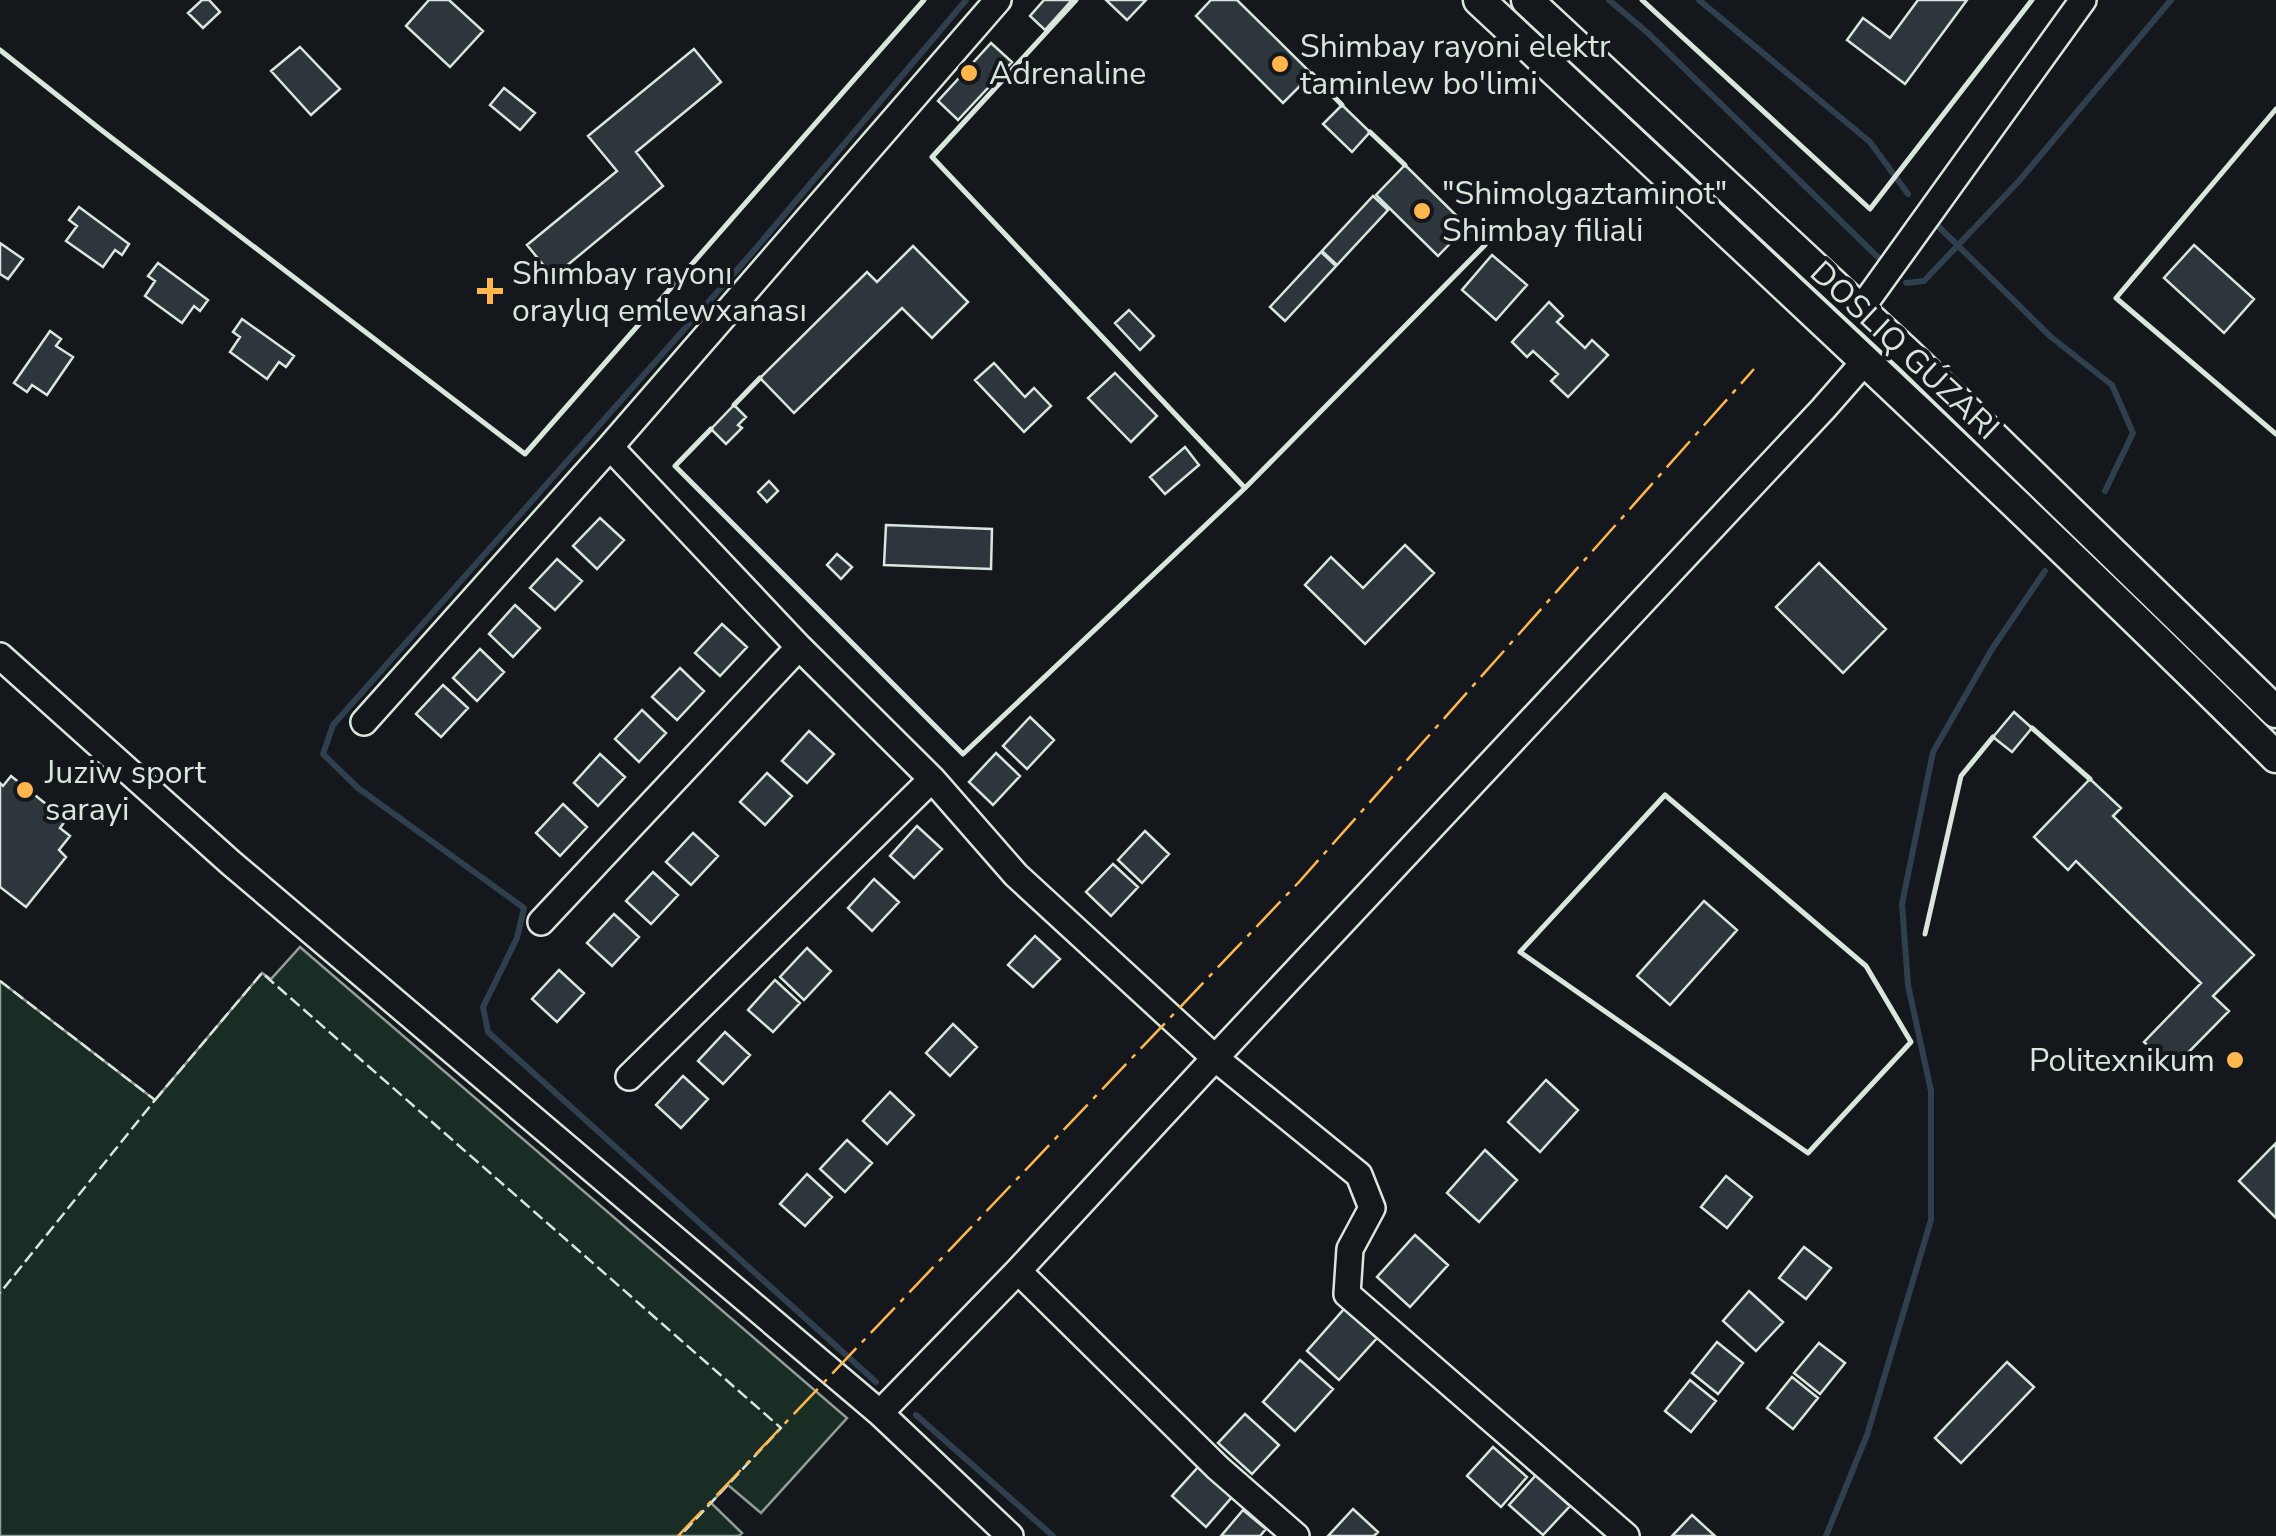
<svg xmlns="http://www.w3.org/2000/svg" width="2276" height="1536" font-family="'Nunito Sans',sans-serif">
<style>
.green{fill:#1a2d24;stroke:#939e99;stroke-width:2.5}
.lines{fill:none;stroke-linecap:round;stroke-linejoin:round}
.stream{stroke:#2f3f4d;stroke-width:6}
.building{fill:#2c363c;stroke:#d8e6dc;stroke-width:2.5}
.minor-casing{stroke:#d8e6dc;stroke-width:30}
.major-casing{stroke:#d8e6dc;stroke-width:35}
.minor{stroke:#14181c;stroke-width:25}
.major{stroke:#14181c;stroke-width:30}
.fence{stroke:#d8e6dc;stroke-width:2.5;stroke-dasharray:12 5;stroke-linecap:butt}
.wall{stroke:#d8e6dc;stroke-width:5}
.power{stroke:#ffb74d;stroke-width:2.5;stroke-dasharray:35 8 5 8;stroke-linecap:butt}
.poi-dot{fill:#ffb74d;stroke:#14181c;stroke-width:4}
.labels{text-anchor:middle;stroke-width:8;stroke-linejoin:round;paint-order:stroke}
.poi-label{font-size:32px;fill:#d8e6dc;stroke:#14181c;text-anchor:start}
.street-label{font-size:32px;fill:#d8e6dc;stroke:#14181c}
</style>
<rect width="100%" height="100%" fill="#14181c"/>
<!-- green -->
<path class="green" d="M300 947 847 1418 761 1513 728 1485 711 1503 742 1533 739 1536H0V981L155 1100 262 973 271 979Z"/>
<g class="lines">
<!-- stream -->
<path class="stream" d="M1609 0 1649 34 1886 265
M1699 0 1870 142 1908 194
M1939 227 2051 337 2112 385 2133 433 2105 491
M1906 283 1924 281 2019 181 2171 0
M876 1382 488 1032 483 1007 517 938 524 908 358 788 323 754 333 725 751 254 966 0
M916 1415 1053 1536
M1826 1536 1867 1435 1931 1220V1091L1908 985 1902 904 1933 752 1992 649 2045 571"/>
</g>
<!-- building -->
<path class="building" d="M202 0H209L220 12 203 28 188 13Z
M429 0H449L483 31 450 67 406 26Z
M1044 0H1072L1045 30 1030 16Z
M1106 0H1146L1127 20Z
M1211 0H1237L1312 74 1283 103 1196 16Z
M1918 0H1967L1905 84 1847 40 1863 18 1890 38Z
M991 43 1012 62 958 120 938 101Z
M300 47 340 89 311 115 271 71Z
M694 49 721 82 636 152 663 186 553 277 527 245 617 171 588 136Z
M504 88 535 113 520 130 490 105Z
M1342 105 1370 132 1352 152 1323 124Z
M1405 165 1467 226 1438 256 1376 195Z
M1373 196 1388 210 1337 265 1322 251Z
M79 207 129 244 122 255 115 250 103 267 66 241 77 226 69 220Z
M0 243 23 259 8 279 0 274Z
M2194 245 2254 299 2224 333 2164 278Z
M913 246 968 302 932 338 902 308 794 413 760 378 867 272 877 282Z
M1321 252 1336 266 1285 321 1270 307Z
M1492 255 1527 285 1496 320 1462 290Z
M158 263 208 300 200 311 194 306 182 323 145 296 155 281 148 276Z
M1549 302 1563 316 1557 322 1585 348 1592 340 1608 355 1568 397 1551 381 1558 374 1533 351 1527 357 1512 342Z
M1129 310 1154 336 1140 350 1115 323Z
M242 319 294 356 286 367 279 362 267 379 230 352 240 337 233 332Z
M50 331 61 339 56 346 73 357 47 395 32 385 27 392 14 383Z
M994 363 1025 397 1034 388 1051 406 1024 432 975 380Z
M1115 373 1157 416 1131 442 1088 398Z
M734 405 746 417 738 425 742 428 726 444 711 429Z
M1185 447 1199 465 1165 494 1150 477Z
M769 481 778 491 767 502 758 492Z
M600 518 624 540 597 569 573 546Z
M886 525 992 529 991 569 884 565Z
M1405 545 1434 573 1365 644 1305 585 1331 557 1363 588Z
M837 554 852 567 841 579 827 565Z
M557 559 582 581 555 610 530 588Z
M1819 563 1886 629 1843 673 1776 607Z
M515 605 540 628 513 657 489 634Z
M722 624 747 647 720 676 695 653Z
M480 649 504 672 477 701 453 678Z
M680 668 704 691 677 720 652 697Z
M443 685 468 708 441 737 416 714Z
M642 710 666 733 639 762 615 739Z
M2014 712 2032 728 2012 752 1993 737Z
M1030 717 1054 740 1027 769 1003 746Z
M809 731 834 754 807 783 782 761Z
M996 753 1020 776 993 805 969 782Z
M600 754 625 777 598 806 574 783Z
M767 773 792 796 765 825 740 802Z
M11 776 66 820 60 828 70 836 59 850 66 857 26 907 0 887V783L3 786Z
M2090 779 2121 808 2113 816 2254 955 2213 996 2229 1011 2172 1069 2144 1042 2201 983 2076 861 2068 870 2034 837Z
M563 804 587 827 560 856 536 833Z
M917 826 942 849 914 878 890 856Z
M1145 831 1169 854 1142 883 1118 860Z
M693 833 718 856 691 885 666 862Z
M1113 864 1138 887 1111 916 1086 892Z
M653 872 678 895 651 924 626 901Z
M874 879 899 902 872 931 848 908Z
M1704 901 1737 930 1670 1005 1637 976Z
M614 914 639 937 612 966 587 943Z
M1035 936 1060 959 1033 987 1008 965Z
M807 948 831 971 804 1000 780 977Z
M559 970 584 993 557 1022 532 999Z
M775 980 800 1003 773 1032 748 1010Z
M953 1024 977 1047 950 1076 926 1053Z
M725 1032 750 1055 723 1084 698 1061Z
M683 1076 708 1099 681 1128 656 1105Z
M1546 1080 1578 1110 1540 1152 1508 1122Z
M890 1092 914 1115 887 1144 863 1121Z
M847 1140 872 1163 845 1192 820 1169Z
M2276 1143V1218L2239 1181Z
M1485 1150 1517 1180 1479 1222 1447 1193Z
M807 1174 832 1197 805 1226 780 1204Z
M1726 1176 1752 1197 1727 1228 1701 1207Z
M1415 1235 1448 1265 1410 1307 1377 1277Z
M1804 1247 1831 1268 1806 1299 1779 1278Z
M1749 1291 1783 1322 1756 1351 1723 1321Z
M1344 1309 1377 1338 1339 1380 1307 1351Z
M1717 1342 1743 1363 1718 1394 1692 1373Z
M1819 1343 1845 1363 1820 1394 1794 1373Z
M1300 1360 1333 1389 1295 1431 1263 1402Z
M2007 1362 2034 1387 1961 1463 1935 1438Z
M1792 1377 1818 1398 1793 1429 1767 1408Z
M1690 1380 1716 1401 1691 1432 1665 1411Z
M1245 1414 1279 1445 1252 1474 1218 1443Z
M1493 1447 1527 1477 1501 1507 1467 1476Z
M1199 1466 1232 1497 1206 1527 1172 1496Z
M1536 1475 1570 1506 1543 1535 1509 1505Z
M1353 1509 1378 1532 1374 1536H1328Z
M1243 1510 1266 1529 1260 1536H1221Z
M1692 1515 1715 1536H1672Z"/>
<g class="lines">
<!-- minor casing -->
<g class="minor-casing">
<path id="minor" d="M1860 310 2083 0
M610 447 799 647 932 779 1016 875 1215 1058 1359 1175 1372 1208 1350 1249 1347 1294 1626 1536
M0 656 231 863 880 1413 1010 1536
M364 722 610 447 998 0
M541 922 799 647
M629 1077 932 779
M1018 1271 1218 1468 1296 1536
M880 1413 1018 1271 1215 1058 1823 409 1866 360"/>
</g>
<!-- major casing -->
<g class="major-casing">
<path id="major" d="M1479 0C1747 250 2016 499 2276 757
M1527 0 1911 357 2276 712"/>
</g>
<!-- minor -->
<use href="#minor" class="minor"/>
<!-- major -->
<use href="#major" class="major"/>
<!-- fence -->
<path class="fence" d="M0 981 155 1100 0 1293
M155 1100 262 973 781 1428 680 1536"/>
<!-- wall -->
<path class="wall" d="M1076 0 932 157 1245 488 1485 245 1467 226
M1642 0 1870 209 2032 0
M0 50 100 129 525 454 924 0
M1312 74 1342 105
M2276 109 2116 298 2276 434
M1370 132 1405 165
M734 405 760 378
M711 429 675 466 963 754 1245 488
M2032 728 2090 779
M1665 795 1866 966 1911 1042 1808 1153 1520 952Z
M1925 934 1961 776 1993 737"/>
<!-- power -->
<path class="power" d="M678 1536 1299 882 1754 369"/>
</g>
<!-- markers -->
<g class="poi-dot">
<circle cx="1280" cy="64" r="10"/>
<circle cx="969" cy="73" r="10"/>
<circle cx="1422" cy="211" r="10"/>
<path d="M485 276h10v10h10v10h-10v10h-10v-10h-10v-10h10z"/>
<circle cx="25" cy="790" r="10"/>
<circle cx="2235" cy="1060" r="10"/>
</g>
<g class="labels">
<!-- poi labels -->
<g class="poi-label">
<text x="1300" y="57">Shimbay rayoni elektr<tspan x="1300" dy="37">taminlew bo'limi</tspan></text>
<text x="989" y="84">Adrenaline</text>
<text x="1442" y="204">"Shimolgaztaminot"<tspan x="1442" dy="37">Shimbay filiali</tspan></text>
<text x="512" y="284">Shımbay rayonı<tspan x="512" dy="37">oraylıq emlewxanası</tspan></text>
<text x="45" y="783">Juziw sport<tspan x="45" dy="37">sarayi</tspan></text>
<text x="2215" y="1071" text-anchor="end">Politexnikum</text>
</g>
<!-- street labels -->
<g class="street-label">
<text transform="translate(1905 350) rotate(43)" y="11">DOSLIQ GÚZARI</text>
</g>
</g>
</svg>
